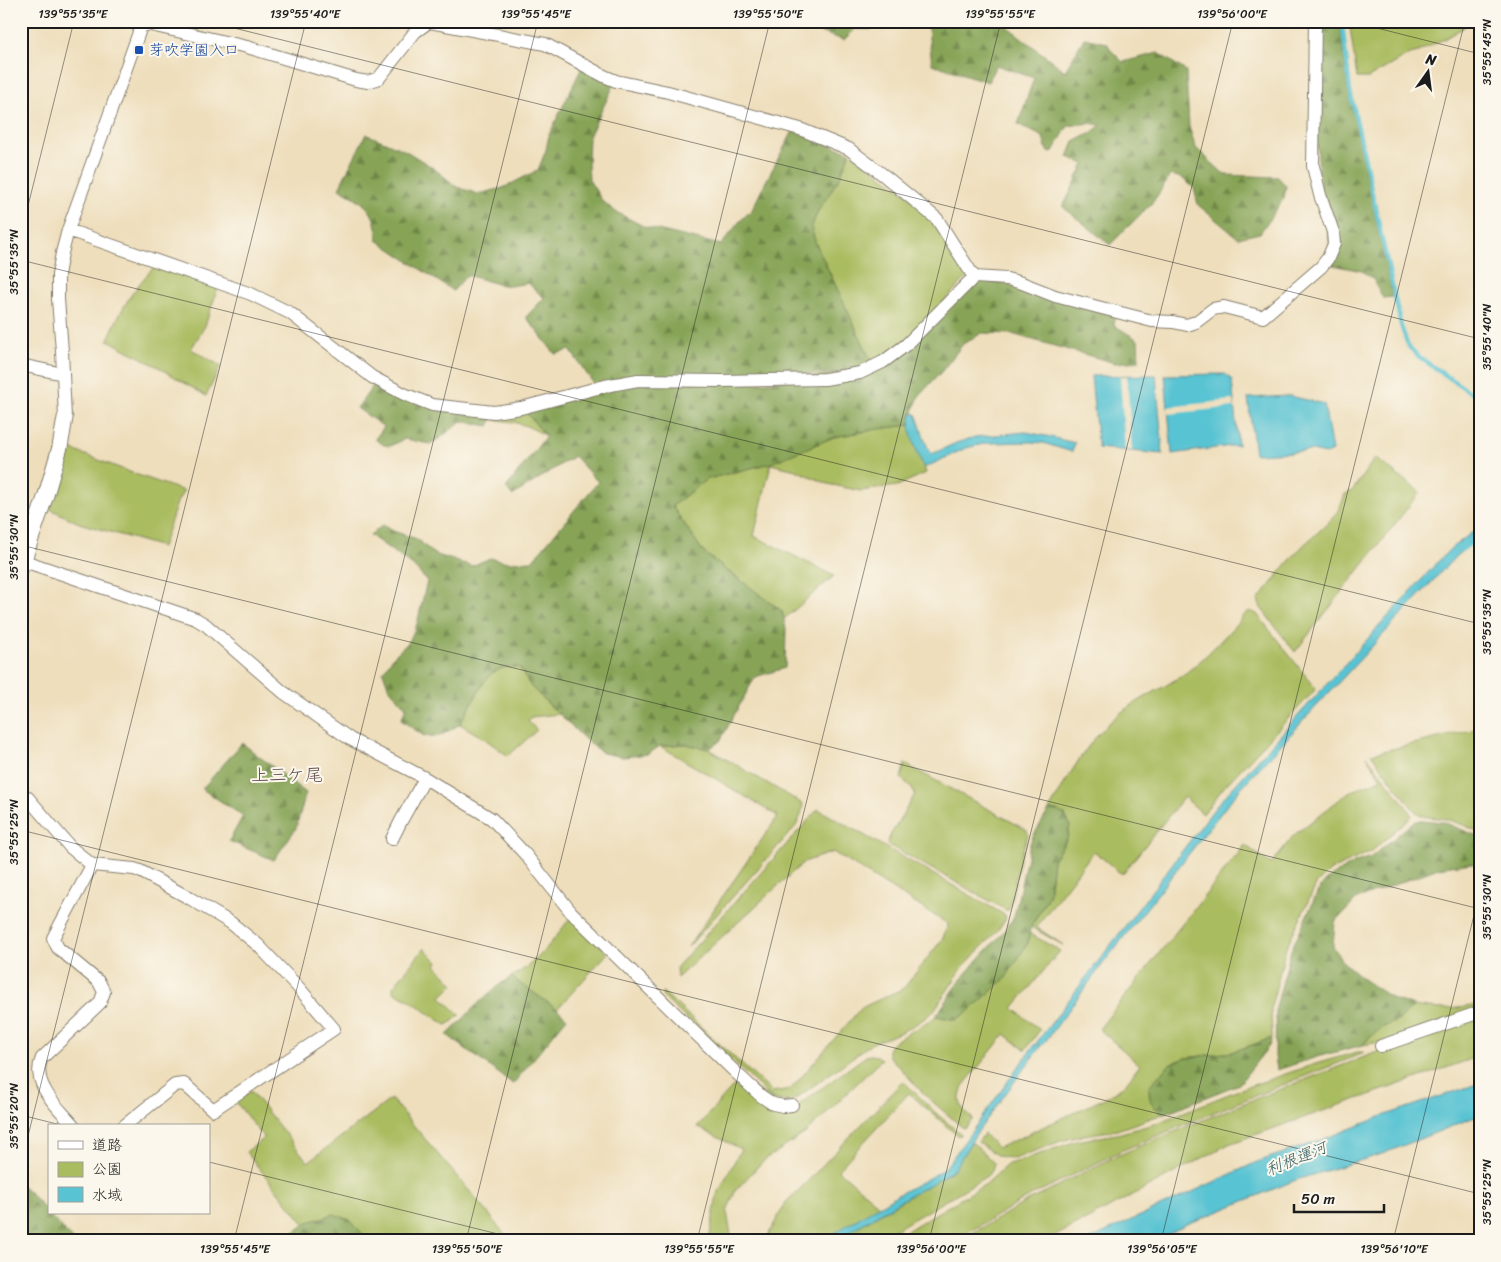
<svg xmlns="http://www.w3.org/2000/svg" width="1501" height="1262" font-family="Sriracha,'Klee One',sans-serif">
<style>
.green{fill:#aabc60;stroke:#636c3e}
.forest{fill:url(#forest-firs);stroke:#526039}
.water{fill:#58c3d2;stroke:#3a7077}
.pier{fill:#eedebc}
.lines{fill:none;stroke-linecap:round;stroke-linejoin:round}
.stream{stroke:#58c3d2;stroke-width:4}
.minor-casing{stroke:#857d6c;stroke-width:14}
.tertiary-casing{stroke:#857d6c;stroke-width:17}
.minor{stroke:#fff;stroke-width:12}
.tertiary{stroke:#fff;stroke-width:15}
.ticks{fill:none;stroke:#1c1c1c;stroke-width:1;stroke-opacity:0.45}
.transit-dot{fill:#1a4fb4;stroke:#fbf7ec;stroke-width:2}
.labels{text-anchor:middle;stroke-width:4;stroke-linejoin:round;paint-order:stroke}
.transit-label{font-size:15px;fill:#164399;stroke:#fbf7ec;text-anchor:start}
.water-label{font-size:16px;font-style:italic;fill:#345f65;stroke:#fbf7ec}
.quarter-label{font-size:18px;fill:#634f4e;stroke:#fbf7ec}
.neatline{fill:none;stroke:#1c1c1c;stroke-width:2}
.ticks-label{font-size:12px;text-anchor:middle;fill:#1c1c1c}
</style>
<defs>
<pattern id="forest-firs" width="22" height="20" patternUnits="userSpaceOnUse" patternTransform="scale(1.25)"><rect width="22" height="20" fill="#87a456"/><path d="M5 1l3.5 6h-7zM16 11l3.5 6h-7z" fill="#6e8546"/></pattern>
</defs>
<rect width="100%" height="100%" fill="#fbf7ec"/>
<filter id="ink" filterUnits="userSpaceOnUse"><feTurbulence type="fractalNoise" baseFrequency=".02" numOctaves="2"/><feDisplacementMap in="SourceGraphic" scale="10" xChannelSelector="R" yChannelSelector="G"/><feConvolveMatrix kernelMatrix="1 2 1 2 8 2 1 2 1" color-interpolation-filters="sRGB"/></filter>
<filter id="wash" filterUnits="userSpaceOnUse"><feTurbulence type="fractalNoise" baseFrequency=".0096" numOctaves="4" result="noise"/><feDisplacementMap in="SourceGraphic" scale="20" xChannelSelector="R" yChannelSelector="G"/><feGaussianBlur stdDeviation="1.12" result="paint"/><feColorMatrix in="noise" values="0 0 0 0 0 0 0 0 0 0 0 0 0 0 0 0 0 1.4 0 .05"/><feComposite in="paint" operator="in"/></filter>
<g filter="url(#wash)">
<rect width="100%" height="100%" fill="#eedebc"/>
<!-- green -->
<path class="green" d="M1349 21H1474L1444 39 1418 52 1410 54 1368 78H1357Z
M850 152 929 211 968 276 908 340 873 365 816 244 811 228 818 211 840 177Z
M157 264 219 285 205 326 191 349 221 366 206 396 160 368 108 340C120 310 134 287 157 264Z
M525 411 546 436C525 424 516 421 492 420V414Z
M910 425 926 473 897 486 861 491 828 484 796 470 771 464 754 536 834 576 784 619 782 611 704 553 672 506 707 479 770 463 834 437 878 429Z
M66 449H70L135 474 184 491 178 500 162 547 79 523 50 509Z
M1375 458 1420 492 1295 652 1261 608 1258 600C1271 584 1283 568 1297 552 1314 533 1339 520 1345 494L1352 491Z
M1250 611 1257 614 1316 689 1224 787 1203 814 1184 797 1123 873H1120L1094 851 1036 927 1063 945 1031 927 1049 895 1053 860 1067 839 1070 825 1065 815 1058 811 1049 810C1067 780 1083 747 1110 722 1132 701 1162 690 1187 672 1209 655 1228 633 1246 613Z
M505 667H519L531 687 559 714 531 717 528 721 537 730 508 756 485 739 460 724 484 682 493 672Z
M1480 728V832C1468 827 1457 822 1445 819 1431 816 1425 820 1414 810L1371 754Z
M686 744 709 749 803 804 801 815 796 826 688 947 778 816 660 746Z
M1367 756 1406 806 1412 816 1372 851 1331 870 1317 883 1286 948 1271 1007 1272 1038 1232 1052 1185 1058 1153 1106 1163 1114 1117 1130 1084 1135 1061 1141 1014 1159 998 1156 978 1142 984 1134 998 1148 1101 1100 1123 1087 1140 1065 1099 1029 1245 845 1271 864 1294 835 1349 792 1381 779Z
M905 764 1027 830 1028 835 1020 859 1009 910H1006L887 844 890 836 915 794 910 786 901 778Z
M818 809 1005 915 1006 918 998 930 963 967 933 1012C922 1021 907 1030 894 1035 886 1039 878 1040 871 1044L791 1102 773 1099 662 996 663 992 772 1092 791 1089 861 1008 904 988 943 938 948 924 833 852 804 862 677 978 676 968Z
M571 917 608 953 557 1009 511 977C537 964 553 940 571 917Z
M1029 933 1060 951 1013 1008 1040 1030 1025 1050 1005 1034 963 1086C957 1102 960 1108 973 1119L966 1127 963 1128 925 1095 889 1056C888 1052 887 1052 889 1048 895 1037 925 1026 936 1016L956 1020 1028 943Z
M424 948 438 962 436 965 454 984 441 997 460 1015 449 1024 446 1025 405 997 393 992V987Z
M1480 1004V1008L1385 1041 1363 1045 1368 1039 1381 1028 1399 1020 1414 1006C1437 1010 1457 1010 1480 1004Z
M1480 1018V1056L1229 1144 1046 1241H959L1026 1202 1108 1160 1142 1145 1242 1104 1398 1044Z
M1357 1052H1363L1364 1053 1234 1104 1123 1150 1032 1195 953 1241H891L918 1224 986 1184 1008 1164 1023 1160 1076 1141 1117 1134 1154 1124 1241 1089 1315 1064Z
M870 1055 877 1056 882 1059 807 1132 763 1161 735 1191 727 1212 732 1241H709L717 1195 741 1149 697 1127 739 1080 793 1109 866 1056Z
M903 1081 938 1115 961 1134 958 1136 909 1093 838 1170 880 1206 821 1241H765L786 1202 799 1190Z
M251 1091 308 1162 391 1099 489 1214 508 1239V1241H365L366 1238 308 1222 305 1225 246 1152 264 1138 235 1101Z
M970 1143H973L994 1163 992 1171 987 1176 876 1241H834L950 1172 955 1168Z"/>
<!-- forest -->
<path class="forest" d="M792 21H882L871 29H855L844 40 813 30 790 25Z
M921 21H967L974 23 975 21H1000L1065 71 1084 38 1107 43 1111 50 1123 62 1158 53 1186 71 1189 127 1196 148 1225 175 1278 177 1286 186 1284 198 1260 233 1238 238 1198 205 1194 188 1182 178 1171 175 1153 202 1110 245 1063 207 1084 164 1068 157 1074 142 1091 133 1101 125 1089 123 1068 126 1052 153 1047 151 1043 137 1018 124 1034 78 996 65 988 82 932 64 928 29Z
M1316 21H1340L1348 88 1393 297 1383 298 1373 279 1362 271 1328 264 1332 257 1320 190 1316 121Z
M582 67 615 83 589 136 588 164 589 180 603 202 616 212 645 227 721 245 740 221 752 210 764 185 793 131 850 152 840 177 818 211 811 228 816 244 873 365 858 371 596 387 570 350 555 354 526 317 544 298 528 283 510 286 497 284 467 275 453 291 377 240C377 209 364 203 339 188L366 134 406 151 432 167 457 187 478 194 503 188 538 170 546 150 549 135Z
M974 280 998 281 1115 315 1114 325 1138 340 1139 361 1115 363 1012 334 982 333 963 344 942 371 919 396 911 417 910 425 878 429 834 437 771 463 707 479 672 506 704 553 782 611 786 629 785 668 755 677 720 741 709 749 686 744 660 746 648 754 623 757 603 753 589 743 531 687 520 668 505 667 493 672 484 682 460 724 440 736H424L401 720 406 708 388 686 383 672 393 657 409 642 417 624 427 581 413 566 370 535 383 525 393 531 417 539 434 554 472 566 490 558 508 562 532 561 598 482 574 456 512 496 506 488 546 436 525 411 639 382 758 383 874 369Z
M376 382 400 396 492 414V420L489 426 461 421 443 436 430 444 404 439 390 446 384 445 375 439 384 427 357 408Z
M242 743 306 793 296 828 274 860 229 841 243 816 202 789Z
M1049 810 1058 811 1065 815 1070 825 1067 839 1053 860 1049 895 1030 929 1028 943 1005 979 968 1012 956 1020 936 1016 959 982 968 971 1002 934 1014 917 1029 848 1032 838Z
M1420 820 1443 822 1480 837V866L1471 863 1438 868 1357 899 1335 922 1333 946 1342 961 1363 979 1393 999 1414 1006 1399 1020 1381 1028 1368 1039 1363 1045 1320 1056 1277 1070 1275 1056 1276 1007 1280 992 1291 950 1318 891 1325 882 1332 876 1356 862 1371 857 1376 853 1413 822Z
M511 977 557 1009 567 1018 513 1084 447 1035C468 1015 486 992 511 977Z
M1272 1038 1269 1046 1239 1084 1163 1114C1150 1104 1149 1102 1149 1086L1169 1065 1185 1058 1232 1052Z
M21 1185 30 1193 74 1241H21Z
M334 1214 350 1220 366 1238 365 1241H282L308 1222Z"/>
<!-- water -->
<path class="water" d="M1225 374 1232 380 1238 445 1172 454 1165 375Z
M1156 375 1163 454 1098 448 1091 376Z
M1290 396 1324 404 1332 451 1326 454 1312 451 1255 454 1248 398Z
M914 413 916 414C921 425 925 447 932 454L956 443 975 437 1026 432 1046 436 1075 443 1072 452 1043 443 1031 442 988 443 966 448 924 468C919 455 903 425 914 413Z
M1480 527V536L1456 556 1238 791 1102 965 1045 1042 1041 1046 1039 1045 1040 1047 976 1134 955 1168 933 1183 902 1200 834 1241H821L897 1195 929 1178 946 1167 1035 1044 1037 1045V1042L1217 805 1433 567 1451 548Z
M1480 1083V1115L1382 1154 1296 1180 1185 1225 1156 1241H1086L1257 1162 1316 1142 1380 1117Z"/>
<!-- pier -->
<path class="pier" d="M1120 376H1127L1132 451 1125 450Z
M1233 400 1234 407 1168 414V407Z"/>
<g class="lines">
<!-- stream -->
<path class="stream" d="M1342 21 1350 90 1401 326 1408 346 1419 357 1480 399
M1462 550 1480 536"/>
</g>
</g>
<g filter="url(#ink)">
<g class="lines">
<!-- minor casing -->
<g class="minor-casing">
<path id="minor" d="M430 22 545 44 604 76 616 81 668 92 800 129 849 149 886 177 937 219 974 277
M142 23 247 47 356 80 368 82 379 78 415 32 430 21
M68 230 251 294 290 313 372 377 404 394 432 405 494 412 521 408 605 386 638 380 722 381 825 379 860 373 883 362 906 345 974 277 1007 279 1022 283 1055 296 1152 321 1173 322 1187 325 1196 322 1213 309 1224 307 1263 317 1321 267 1328 258 1334 244 1333 232 1320 195 1313 166 1315 21
M21 365 63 374
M65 418 62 351 58 299V275L62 253 68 230 143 21
M24 561 196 619 206 625 283 692 350 739 425 778 492 819 525 854 571 912 731 1068 761 1096 773 1104 783 1106 792 1105
M21 793 28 798 70 847 92 865 134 869 140 871 191 899 231 923 258 945 298 987 334 1029 213 1110 184 1084 175 1085 124 1126
M392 839 401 821 425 778
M1381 1046 1480 1012
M74 1126C59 1108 30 1084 42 1058L100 1003 104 992 99 982 58 948 53 938 92 865"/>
</g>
<!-- tertiary casing -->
<g class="tertiary-casing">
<path id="tertiary" d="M21 568 46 495 60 447 65 418"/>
</g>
<!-- minor -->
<use href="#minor" class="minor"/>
<!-- tertiary -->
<use href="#tertiary" class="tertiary"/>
</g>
</g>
<!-- ticks -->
<path class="ticks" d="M206 21 1480 339M1349 21 1480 54M21 234 74 21M21 260 1480 624M21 545 1480 909M21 830 1480 1194M21 1115 65 1126M209 1162 526 1241M21 1164 306 21M234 1241 538 21M466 1241 770 21M697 1241 1001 21M929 1241 1233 21M1161 1241 1465 21M1393 1241 1480 891"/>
<!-- markers -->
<rect class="transit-dot" x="134" y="45" width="10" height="10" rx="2.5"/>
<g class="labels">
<!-- transit labels -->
<g class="transit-label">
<text x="149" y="55">芽吹学園入口</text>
</g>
<!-- water labels -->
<g class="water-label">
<text transform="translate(1296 1158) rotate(-22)" y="6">利根運河</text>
</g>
<!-- quarter labels -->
<g class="quarter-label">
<text x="287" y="781">上三ケ尾</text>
</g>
</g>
<!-- margin -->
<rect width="1501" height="1262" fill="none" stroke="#fbf7ec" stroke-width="55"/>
<!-- legend -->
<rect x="48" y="1124" width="162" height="90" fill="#fbf7ec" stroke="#a29f99"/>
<rect x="58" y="1141" width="25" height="8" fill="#ffffff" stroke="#a29f99"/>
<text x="92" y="1150" font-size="15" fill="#1c1c1c">道路</text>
<rect x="58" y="1162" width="25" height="15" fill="#aabc60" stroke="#a29f99"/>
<text x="92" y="1174" font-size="15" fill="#1c1c1c">公園</text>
<rect x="58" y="1187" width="25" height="15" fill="#58c3d2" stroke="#a29f99"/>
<text x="92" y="1200" font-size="15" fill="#1c1c1c">水域</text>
<!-- north arrow -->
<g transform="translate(1428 72) rotate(14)" stroke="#fbf7ec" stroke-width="4" paint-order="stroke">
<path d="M0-4L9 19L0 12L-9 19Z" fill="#1c1c1c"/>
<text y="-8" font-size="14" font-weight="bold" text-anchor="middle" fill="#1c1c1c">N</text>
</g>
<!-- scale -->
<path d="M1294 1204v8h90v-8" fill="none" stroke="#1c1c1c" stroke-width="2.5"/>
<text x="1301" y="1204" font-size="15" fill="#1c1c1c" stroke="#fbf7ec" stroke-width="4" paint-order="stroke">50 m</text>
<rect x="28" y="28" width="1446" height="1206" class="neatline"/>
<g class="ticks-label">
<text x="73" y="18">139°55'35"E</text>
<text x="305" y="18">139°55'40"E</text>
<text x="536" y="18">139°55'45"E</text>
<text x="768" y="18">139°55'50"E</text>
<text x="1000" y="18">139°55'55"E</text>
<text x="1232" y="18">139°56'00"E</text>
<text transform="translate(1487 52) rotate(-90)" y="4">35°55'45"N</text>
<text transform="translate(14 262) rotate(-90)" y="4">35°55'35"N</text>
<text transform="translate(1487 337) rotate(-90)" y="4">35°55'40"N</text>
<text transform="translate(14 547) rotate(-90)" y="4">35°55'30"N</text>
<text transform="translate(1487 622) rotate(-90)" y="4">35°55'35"N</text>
<text transform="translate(14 832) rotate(-90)" y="4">35°55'25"N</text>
<text transform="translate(1487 907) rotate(-90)" y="4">35°55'30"N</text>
<text transform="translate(14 1116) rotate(-90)" y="4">35°55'20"N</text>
<text transform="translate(1487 1192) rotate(-90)" y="4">35°55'25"N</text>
<text x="235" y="1253">139°55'45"E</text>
<text x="467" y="1253">139°55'50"E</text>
<text x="699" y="1253">139°55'55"E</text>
<text x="931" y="1253">139°56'00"E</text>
<text x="1162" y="1253">139°56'05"E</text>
<text x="1394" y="1253">139°56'10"E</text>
</g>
</svg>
